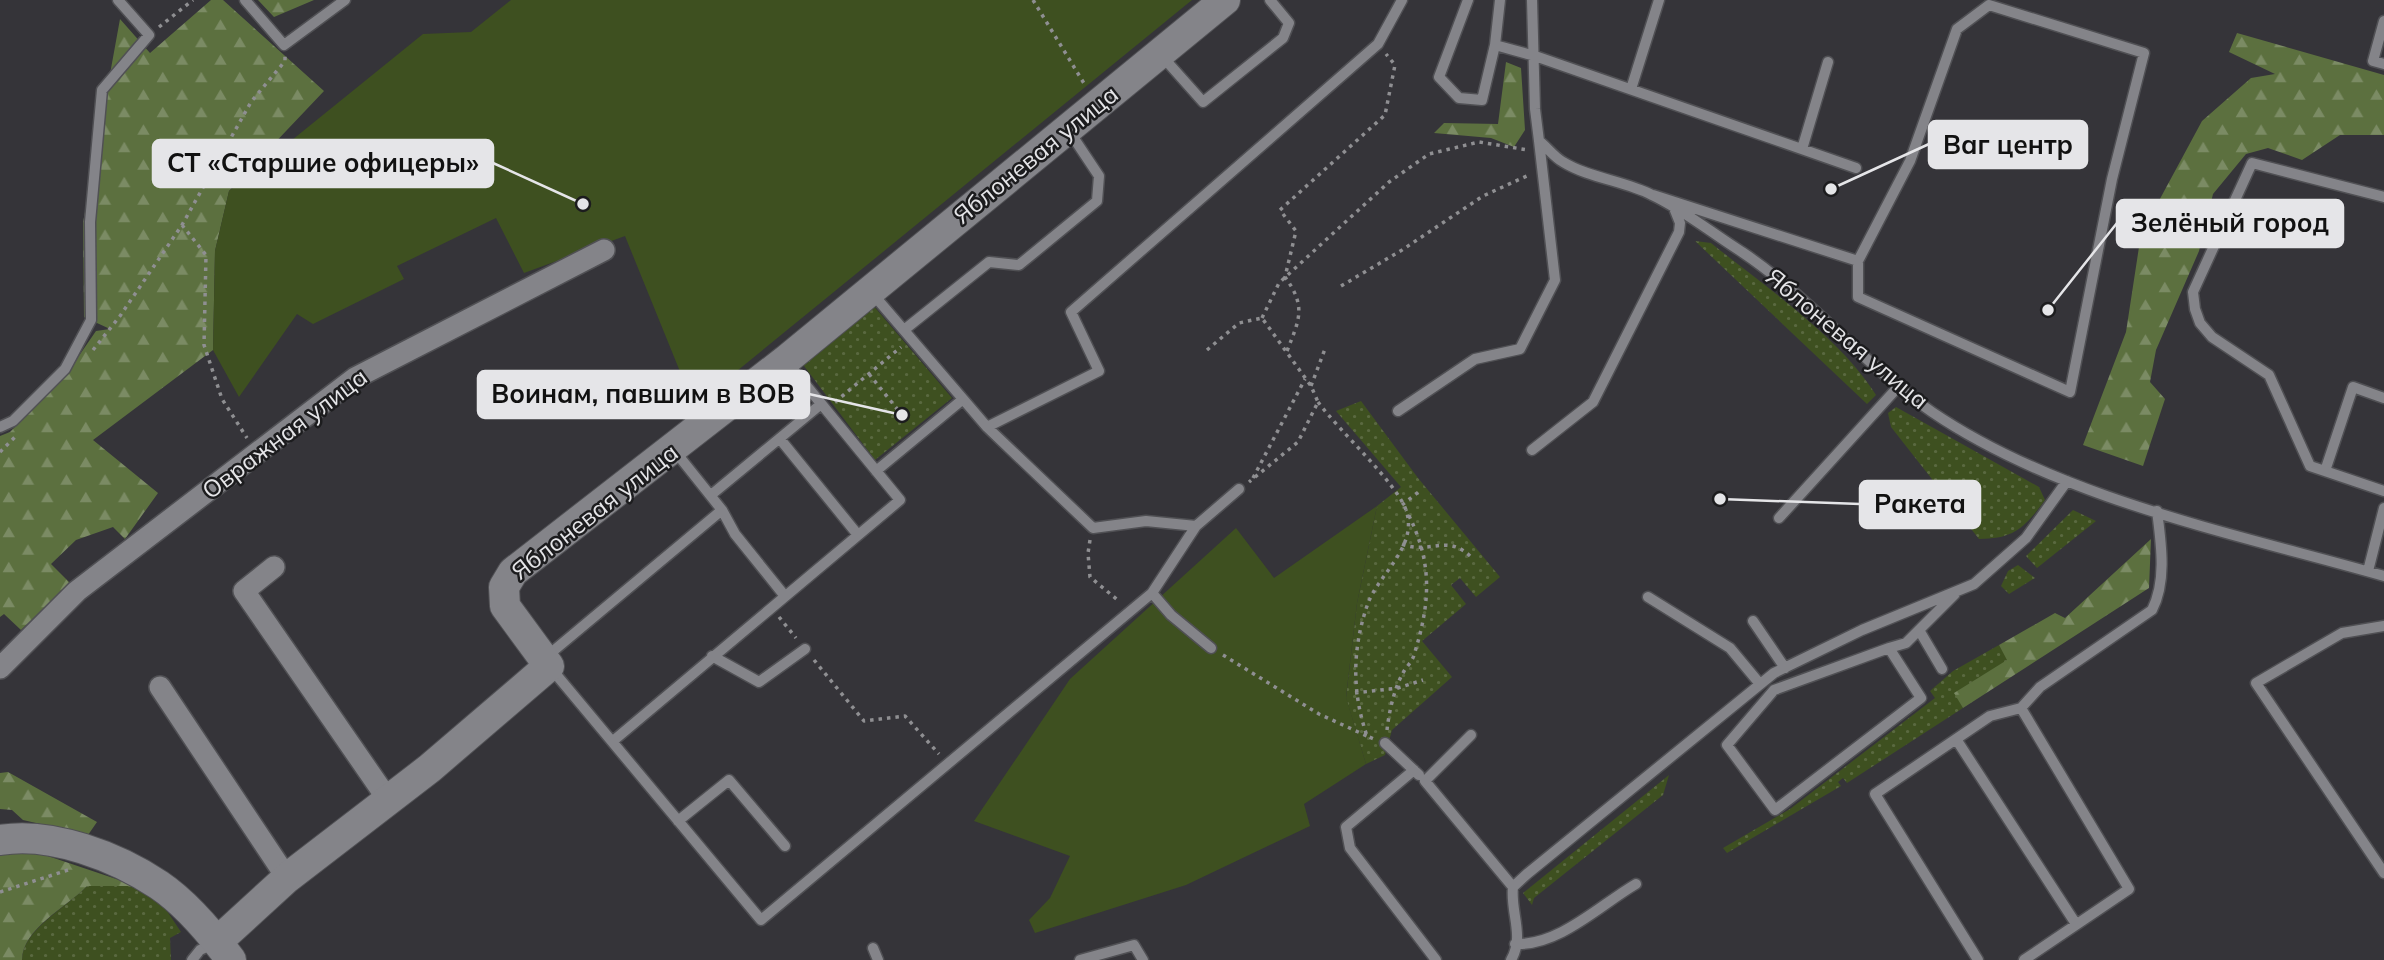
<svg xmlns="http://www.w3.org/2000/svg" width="2384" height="960" font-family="Mulish,sans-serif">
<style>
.grass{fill:url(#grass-dots)}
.forest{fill:url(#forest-firs)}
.garden{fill:#3e5020}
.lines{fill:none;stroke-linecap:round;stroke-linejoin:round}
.lane-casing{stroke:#505054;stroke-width:13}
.street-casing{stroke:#505054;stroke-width:24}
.secondary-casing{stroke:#505054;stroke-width:32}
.path{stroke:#8f8f92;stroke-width:3.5;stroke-dasharray:3.5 5;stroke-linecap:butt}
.lane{stroke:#848489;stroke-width:10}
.street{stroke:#848489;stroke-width:21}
.secondary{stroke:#848489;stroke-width:30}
.labels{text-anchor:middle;stroke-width:5;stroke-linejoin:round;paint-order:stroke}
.street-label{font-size:24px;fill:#e5e5e8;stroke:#1c1c1e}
.leader{fill:none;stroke:#e5e5e8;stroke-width:2.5}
.callout-dot{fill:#e5e5e8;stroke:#1c1c1e;stroke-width:2.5}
.callout{fill:#e5e5e8;stroke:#e5e5e8;stroke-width:2.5}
.callout-label{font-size:26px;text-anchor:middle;font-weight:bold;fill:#111}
</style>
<defs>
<pattern id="grass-dots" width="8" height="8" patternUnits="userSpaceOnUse" patternTransform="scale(1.75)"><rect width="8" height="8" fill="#3e5020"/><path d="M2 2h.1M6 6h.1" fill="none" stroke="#5a6940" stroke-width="1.8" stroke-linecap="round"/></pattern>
<pattern id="forest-firs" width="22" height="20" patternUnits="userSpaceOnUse" patternTransform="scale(1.75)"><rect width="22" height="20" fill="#5c703f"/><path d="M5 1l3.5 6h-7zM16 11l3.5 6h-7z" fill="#7b8b64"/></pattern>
</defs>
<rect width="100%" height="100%" fill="#353439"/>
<!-- grass -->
<path class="grass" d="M1695 241 1711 243C1763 285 1841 338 1876 395L1867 404Z
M872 304 952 398 875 460 801 362Z
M1361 401 1418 478 1500 577 1476 597 1460 578 1451 585 1466 604 1422 641 1452 677 1392 730 1385 755 1366 764 1346 698 1357 603 1377 506 1401 487 1336 411Z
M1896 407 2039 487 2045 500C2025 527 2015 539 1979 539L1891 427 1888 413Z
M2073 510 2096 521 2037 568 2026 556Z
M2018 565 2035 578 2009 594 2001 586 2008 571Z
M1999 645 2008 660 1955 693 1963 708 1847 783 1843 778 1838 782 1841 786 1727 853 1723 848 1790 809 1935 698 1930 691 1953 671Z
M1669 775 1663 795 1534 898 1532 905 1523 893Z
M87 886H137L163 905 181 932 170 938 171 960H22C22 930 67 907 87 886Z"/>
<!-- forest -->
<path class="forest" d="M211 0H223L324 91 229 191 215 251 213 350 93 440 158 493 125 539 113 527 76 540 51 564 70 583 21 630 4 614 0 617V436L10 432 65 376 96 331 110 329 84 317 83 223 120 19 150 53Z
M258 0H314L274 17Z
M2237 33 2384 75V135H2340L2302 160 2268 148 2246 154 2213 194 2199 251 2156 350 2150 382 2165 399 2143 466 2083 445 2126 332 2141 234 2202 121 2251 78 2275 74 2229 52Z
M1506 62 1521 68 1525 130 1514 147 1491 138 1434 133 1444 123 1498 124Z
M2151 539 2149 588 1963 708 1954 693 2007 660 1999 645 2055 613 2065 618Z
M8 772 97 822 88 835 23 820 12 810 0 809V773Z
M0 849 36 852 137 886H87C67 907 22 929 22 960H0Z"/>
<!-- garden -->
<path class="garden" d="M511 0H1192L694 406 625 236 524 273 496 218 397 266 404 279 313 324 297 314 239 397 213 350 215 251 229 191 423 34 471 32Z
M1377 506 1357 603 1346 697 1366 764 1304 804 1310 826 1186 885 1035 933 1029 920 1050 898 1070 856 974 821 1070 679 1236 528 1274 578Z"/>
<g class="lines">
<!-- lane casing -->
<g class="lane-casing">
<path id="lane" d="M245 0 284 45 345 0
M1468 0 1439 77 1459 98 1482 100 1495 45 1500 0
M1532 0 1535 109 1539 141C1547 147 1554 157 1563 162 1589 178 1625 181 1652 195 1684 210 1713 234 1742 252 1811 298 1864 365 1932 412 2060 499 2237 534 2384 576
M2384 21 2373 61 2384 64
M1495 45 1535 56 1856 168
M1162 56 1203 102 1283 38 1289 23 1270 0
M1631 89 1659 0
M1802 149 1828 62
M1653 195 1858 261 1910 161 1957 29 1989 5 2144 53 2112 179 2070 392 1858 297V261
M2384 197 2252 163 2193 292 2195 309 2200 323 2212 337 2269 375 2310 466 2384 491
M872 293 987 427 1093 528 1146 521 1196 526 1239 489
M904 330 989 262 1019 265 1097 201 1099 176 1069 131
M1398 411 1475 359 1520 349 1555 280 1539 141
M0 427 13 421 65 369 91 320 90 222 102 90 149 35 118 0
M987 427 1099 371 1071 312 1378 44 1402 0
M780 439 858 535
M674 450 722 510 552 652 549 666 761 920 1152 593 1196 526
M1532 450 1593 402 1679 232 1680 223 1674 208
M876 471 962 400
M2325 471 2353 387 2384 398
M711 495 820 405
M722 510 735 534 784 595
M1779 518 1898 387
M2368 571 2384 508
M1152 593 1171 615 1211 648
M1648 597 1730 648 1760 684
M1753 621 1785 668
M2384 626 2342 633 2256 683 2384 873
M1919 630 1942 669
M1889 648 1921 698 1775 810 1727 745 1774 690 1889 648 1906 643 1955 594
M712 656 759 682 805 649
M2021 708 2129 889 2024 960
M1471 735 1425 781 1513 887
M1956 739 2076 924
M613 741 900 500 787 362
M1385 743 1419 775
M1414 770 1346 827 1350 848 1436 960
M678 821 729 780 785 846
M1515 944C1559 946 1600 905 1636 884
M873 948 878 960
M192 960 200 950 215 943
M1080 960 1134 945 1143 960
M1511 960C1525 936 1510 912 1513 887L1527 874 1774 673 1862 630 1974 584 2026 538 2067 481
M1978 960 1875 794 1990 716 2021 708 2040 687 2152 610C2167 581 2161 543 2157 511"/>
</g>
<!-- street casing -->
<g class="street-casing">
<path id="street" d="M274 567 244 591 389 801
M0 668 77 591 355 378 604 250
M160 687 287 878"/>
</g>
<!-- secondary casing -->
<g class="secondary-casing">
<path id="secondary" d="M0 840C51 831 117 857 159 885 187 904 211 933 231 960
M217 942 287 878 430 768 549 666 505 606 504 587 513 572 786 360 1225 0"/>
</g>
<!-- path -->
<path class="path" d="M1033 0 1085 85
M159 27 193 0
M182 225 206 255 204 345 222 399 247 438
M1341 286 1402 250 1483 196 1529 175
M1262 318 1279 283 1389 182 1429 154 1479 142 1528 150
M93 350 120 316 182 225 251 102 285 61V56
M1207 350 1239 323 1262 318 1311 386 1318 402 1298 442 1249 482
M1287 351C1299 320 1307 307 1285 277L1296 231 1280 210 1385 115 1395 65 1386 54
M869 374 902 415
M1311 386 1325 349
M835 402 901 347
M1318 402C1339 431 1396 482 1406 510 1419 547 1377 575 1367 606 1352 650 1352 693 1367 736L1374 739
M0 452 16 436
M1253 478 1305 379
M1402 505 1421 490
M1090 540 1088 553 1090 577 1120 602
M1402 544C1430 555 1447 533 1471 557
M779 617 796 638
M1223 655 1319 714 1367 736
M814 660 864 721 905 716 939 754
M1355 693 1398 688 1423 680
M1387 730C1389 712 1394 689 1403 673 1406 667 1412 662 1414 655 1431 601 1433 561 1406 510
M0 892 68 870"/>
<!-- lane -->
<use href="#lane" class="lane"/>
<!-- street -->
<use href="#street" class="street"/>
<!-- secondary -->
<use href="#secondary" class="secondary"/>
</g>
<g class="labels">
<!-- street labels -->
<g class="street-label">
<text transform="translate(1036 155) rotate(-39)" y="8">Яблоневая улица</text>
<text transform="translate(1847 339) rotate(40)" y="8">Яблоневая улица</text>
<text transform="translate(285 434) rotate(-37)" y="8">Овражная улица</text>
<text transform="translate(595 512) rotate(-38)" y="8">Яблоневая улица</text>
</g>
</g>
<!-- callouts -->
<path class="leader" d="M1831 189L1929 144M583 204L493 163M2048 310L2117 223M902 415L809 394M1720 499L1860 504"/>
<g class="callout-dot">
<circle cx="1831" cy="189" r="7"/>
<circle cx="583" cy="204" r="7"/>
<circle cx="2048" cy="310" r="7"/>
<circle cx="902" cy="415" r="7"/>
<circle cx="1720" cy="499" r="7"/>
</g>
<g class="callout">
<rect x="1929" y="121" width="158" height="47" rx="7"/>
<rect x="153" y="140" width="340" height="47" rx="7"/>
<rect x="2117" y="200" width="226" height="47" rx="7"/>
<rect x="478" y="371" width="331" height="47" rx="7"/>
<rect x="1860" y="481" width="120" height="47" rx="7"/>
</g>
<g class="callout-label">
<text x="2008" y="154">Ваг центр</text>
<text x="323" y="172">СТ «Старшие офицеры»</text>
<text x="2230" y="232">Зелёный город</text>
<text x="643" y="403">Воинам, павшим в ВОВ</text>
<text x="1920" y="513">Ракета</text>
</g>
</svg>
